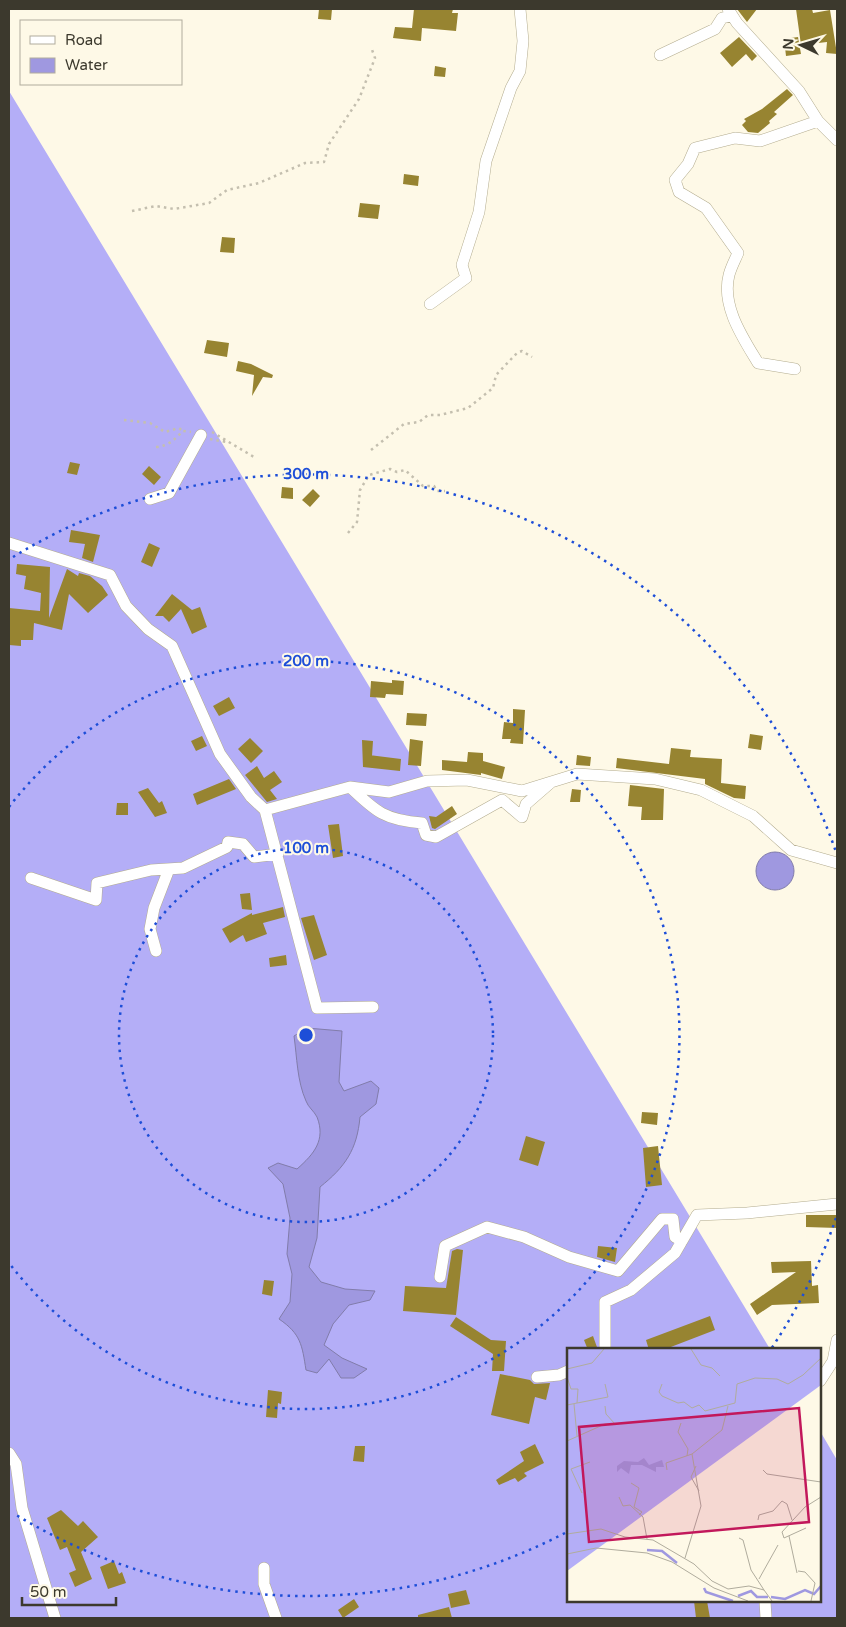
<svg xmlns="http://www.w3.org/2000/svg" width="846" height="1627" font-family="'Varela Round',sans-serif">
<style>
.forest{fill:#b4aef7}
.water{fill:#9f98e0;stroke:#817caa}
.building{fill:#978431}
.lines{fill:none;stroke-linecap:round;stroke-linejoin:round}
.minor-casing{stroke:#b3ac8f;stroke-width:12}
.path{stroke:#c4bfaf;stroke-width:2.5;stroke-dasharray:2.5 4;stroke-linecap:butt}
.minor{stroke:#fff;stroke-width:11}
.ring{fill:none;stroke:#1d4ed8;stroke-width:2.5;stroke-dasharray:2.5 5}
.inset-river{fill:none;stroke:#9f98e0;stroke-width:2.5}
.inset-road{fill:none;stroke:#b0ac9d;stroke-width:1}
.view{fill:#c2185b;fill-opacity:0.15;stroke:#c2185b;stroke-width:2.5}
.inset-edge{fill:none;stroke:#3c392d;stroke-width:2.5}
.centre{fill:#1d4ed8;stroke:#fef9e7;stroke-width:2.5}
.ring-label{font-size:15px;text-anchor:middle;font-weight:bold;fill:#1d4ed8;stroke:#fef9e7;stroke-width:4;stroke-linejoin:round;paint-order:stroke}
</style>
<rect width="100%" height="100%" fill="#fef9e7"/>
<!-- forest -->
<path class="forest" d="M9 91 770 1349 568 1350V1601H820V1431L837 1460V1618H9Z"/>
<!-- water -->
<path class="water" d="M756 871a19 19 0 1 1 38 0a19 19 0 1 1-38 0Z
M307 1028 342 1031 339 1082 344 1091 371 1081 379 1088 376 1104 360 1117C357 1150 345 1167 320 1187L317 1238 309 1267 321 1282 345 1289 375 1291 370 1300 349 1305 333 1324 324 1345 342 1358 367 1369 354 1378H341L329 1359 317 1373 306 1370C302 1345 301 1334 279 1319L290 1302 292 1274 287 1254 290 1218 283 1184 268 1168 278 1163 297 1169C314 1154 326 1140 317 1117 314 1111 308 1107 306 1101 297 1081 297 1057 294 1036Z"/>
<!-- building -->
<path class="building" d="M319 9H332L331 20 318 19Z
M414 9H453L452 13H458L456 31 422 28 421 41 393 38 395 27 412 28Z
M737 9H757L747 22Z
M796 9H812L813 13 830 10 837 54 826 53 827 42 801 45Z
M739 37 757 56 752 61 746 54 732 67 720 53Z
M798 37 801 54 786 56 784 39Z
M435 66 446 68 445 77 434 76Z
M787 89 793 95 774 112 777 114 769 121 770 123 758 133 748 132 742 125 746 121 744 119 762 109Z
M404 174 419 176 418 186 403 184Z
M360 203 380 205 378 219 358 217Z
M222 237 235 238 234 253 220 252Z
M207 340 229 343 227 357 204 353Z
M238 361 251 364 273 375 272 378 263 377 252 396 254 375 236 371Z
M70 462 80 464 77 475 67 473Z
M149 466 161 477 154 485 142 474Z
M282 487 293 488V499L281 498Z
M313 489 320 496 310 507 302 500Z
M71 530 100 535 93 562 82 558 85 544 69 542Z
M149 543 160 548 152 567 141 562Z
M17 564 50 567 49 618 67 569 78 576 79 573 90 576 102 586 108 595 88 613 69 594 62 630 34 623 33 640H21V646L9 645V608L40 611 41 593 24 589 26 576 16 574Z
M172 594 192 610 200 607 207 627 192 634 181 609 169 622 163 616H155Z
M392 680 404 681 403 695 386 694 385 698 370 697 371 681 392 683Z
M229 697 235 708 219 716 213 706Z
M513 709 525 710 523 744 510 743 511 739H502L504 722 513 723Z
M407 713 427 714 426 726 406 725Z
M750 734 763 736 761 750 748 748Z
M202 736 207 746 196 751 191 741Z
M250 738 263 751 251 763 238 749Z
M410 739 423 741 421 766 408 765Z
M362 740 373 741 372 756 369 755 401 759 400 771 363 767Z
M671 748 691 750 690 757 722 759 721 783 746 786 745 799 734 798 705 784V779L616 768 617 758 669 764Z
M468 752 483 753V761L505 767 502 779 481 773V775L442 770V760L467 762Z
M577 755 591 757 590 766 576 765Z
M257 766 264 778 274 771 282 782 270 790 277 799 267 802 245 775Z
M229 779 236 789 197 805 193 794Z
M630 785 664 789 663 820H641L642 807 628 806Z
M148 788 159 803 162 801 167 813 155 817 138 792Z
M572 789 581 790 580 802H570Z
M117 803H128V815H116Z
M452 806 457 814 435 829 432 828 429 816 436 817Z
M339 824 343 856 333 858 328 825Z
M250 893 252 910 242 909 240 894Z
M283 907 285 917 263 923 267 934 246 942 243 935 230 943 222 929 252 913V915Z
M314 915 327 955 314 960 301 918Z
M286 955 287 965 270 967 269 958Z
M642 1112 658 1113 657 1125 641 1123Z
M526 1136 545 1142 538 1166 519 1160Z
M658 1146 662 1185 646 1187 643 1148Z
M806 1215H837V1228L806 1227Z
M598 1246 617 1248 615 1262 597 1257Z
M457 1249 463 1250 456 1315 403 1311 405 1286 446 1288 452 1251Z
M811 1261 812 1286 818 1285 819 1303 772 1305 757 1315 750 1304 796 1272 772 1273 771 1262Z
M264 1280 274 1281 272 1296 262 1294Z
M710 1316 715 1330 663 1350H649L646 1340Z
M456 1317 491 1340 506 1341 504 1371H492L493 1354 450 1326Z
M593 1336 598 1350H588L584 1340Z
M500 1374 530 1380 534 1384 550 1383 546 1400 535 1397 529 1424 491 1415Z
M268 1390 282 1392 281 1404 278 1403 277 1418 266 1417Z
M535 1444 544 1463 524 1473 527 1476 518 1482 515 1478 499 1485 496 1480 524 1461 520 1452Z
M355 1446H365L364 1462 353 1461Z
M61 1510 78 1526 83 1521 98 1537 81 1552 92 1579 75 1587 69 1573 76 1570 67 1547 60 1550 47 1518Z
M114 1561 119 1574 122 1572 126 1583 108 1589 100 1567Z
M466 1590 470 1604 451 1608 448 1594Z
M354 1599 359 1607 343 1618 338 1610Z
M694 1601H707L710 1618H696Z
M449 1607 452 1618H418V1615Z"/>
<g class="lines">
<!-- minor casing -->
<g class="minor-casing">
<path id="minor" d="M728 9 737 23 799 91 818 121 837 140
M660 55 715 29 722 18 731 16
M430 304 466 278 462 265 479 212 486 161 511 88 520 71 523 41 520 9
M795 369 758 363C743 338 721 306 729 275 731 267 735 260 738 253L706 208 679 192 675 180 688 164 695 148 735 138 760 141 818 121
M150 499 169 493 201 435
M9 543 110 575 126 606 148 629 172 646 220 754 251 797 265 810 350 787 389 792 427 781 467 780 522 791 577 774 655 779 701 790 753 816 791 850 837 863
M350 787C376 812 385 820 422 823L426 835 436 837 502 800 522 817 526 804 549 784
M265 810 317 1008 373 1007
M31 878 96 900 97 883 151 870 183 868 227 847 228 842 243 844 254 857 278 854
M156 951 150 929 154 908 169 869
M440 1277 445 1246 487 1227 524 1237 569 1257 618 1271 662 1219H673L675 1237 682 1241
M605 1350V1302L631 1290 675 1253 697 1215 747 1213 837 1204
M537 1377 559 1375 568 1371
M820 1381 833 1361 837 1340
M9 1453 16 1464 22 1508 55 1618
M264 1568V1584L276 1618
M765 1601 766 1618"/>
</g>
<!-- path -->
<path class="path" d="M132 211 156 206 174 209 209 203 227 190 259 183 305 163 324 162 329 144 359 99 375 58 371 47
M124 420 150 423 165 432 179 428 183 431
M212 432 254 457
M210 439 226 442
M156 447C169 446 175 439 183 431L191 432
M371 450 404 424 419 422 428 415H440L468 408 493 388 496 375 517 353 522 351 532 357
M348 533 357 522 360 490 369 475 390 469 397 472 405 470 423 486H434L437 491H445"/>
<!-- minor -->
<use href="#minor" class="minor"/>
</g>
<!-- distance rings -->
<g class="ring">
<circle cx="306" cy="1035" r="187"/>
<path d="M9 807A374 374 0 1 1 9 1263"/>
<path d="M836 1218A561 561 0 0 1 771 1349M565 1533A561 561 0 0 1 13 1513M13 557A561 561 0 0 1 836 852"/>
</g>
<!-- overview -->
<g transform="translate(567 1348)">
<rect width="254" height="254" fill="#fef9e7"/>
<path d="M0 1H254V37L0 223Z" fill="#b4aef7"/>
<path d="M77 110 82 117 95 112 97 119H89V124L75 117H64L62 126 54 120 50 124V118L57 113 71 114Z" fill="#9f98e0"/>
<path class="inset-river" d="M80 202 95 203 110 215M137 240 139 244 166 253M171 248 184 243 190 249H201M204 249 218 251 238 242 247 246 254 238"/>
<path class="inset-road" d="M124 1 134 17 145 20 153 28M0 21 25 15 37 1M0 29 4 41H11L10 55M95 36 92 44 95 48 111 55 117 54 125 60 132 57 138 63 168 55 170 36 188 30 210 31 221 36 236 27 254 10M7 56 10 88M0 57 41 49 38 36M114 75 111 84 121 101 120 108M0 93 38 76H48L39 66 38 58M129 118 124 129 132 143M100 122 99 115 125 106M196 122 200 126 254 134M64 135 72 140 67 159 75 164 72 167M15 145 4 121 23 114M52 149 56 158 63 157 76 169 80 191M191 172 192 167 206 163 215 153 220 156 225 172M239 180 217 190 215 184 238 159 254 149M0 186 34 181 58 189 86 192 127 216 145 233 161 241 182 238 197 242 205 253M222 188 230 225M172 190 176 192 184 222 197 242M0 206 29 200 80 205 105 214 147 240 181 253M118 210 134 158 125 106 155 82 161 58M231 223 238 224 248 235 244 253M192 231 211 197"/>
<path class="view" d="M232 60 242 174 22 194 12 79Z"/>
<rect width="254" height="254" class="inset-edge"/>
</g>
<circle cx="306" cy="1035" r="8" class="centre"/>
<g class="ring-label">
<text x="306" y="479">300 m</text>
<text x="306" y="666">200 m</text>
<text x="306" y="853">100 m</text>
</g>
<!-- border -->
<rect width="846" height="1627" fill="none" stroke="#3c392d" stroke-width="20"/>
<!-- legend -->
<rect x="20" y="20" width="162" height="65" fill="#fef9e7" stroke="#b0ac9d"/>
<rect x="30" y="36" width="25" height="8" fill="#ffffff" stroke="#b0ac9d"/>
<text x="65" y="45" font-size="15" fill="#3c392d">Road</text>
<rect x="30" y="58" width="25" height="15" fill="#9f98e0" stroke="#b0ac9d"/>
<text x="65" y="70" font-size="15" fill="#3c392d">Water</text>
<!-- north arrow -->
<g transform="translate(801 45) rotate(275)" stroke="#fef9e7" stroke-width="4" paint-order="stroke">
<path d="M0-4L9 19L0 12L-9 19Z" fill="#3c392d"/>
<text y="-8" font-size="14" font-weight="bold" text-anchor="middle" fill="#3c392d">N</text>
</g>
<!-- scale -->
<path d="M22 1597v8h94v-8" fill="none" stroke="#3c392d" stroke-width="2.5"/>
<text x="30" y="1597" font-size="15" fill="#3c392d" stroke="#fef9e7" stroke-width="4" paint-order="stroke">50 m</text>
</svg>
